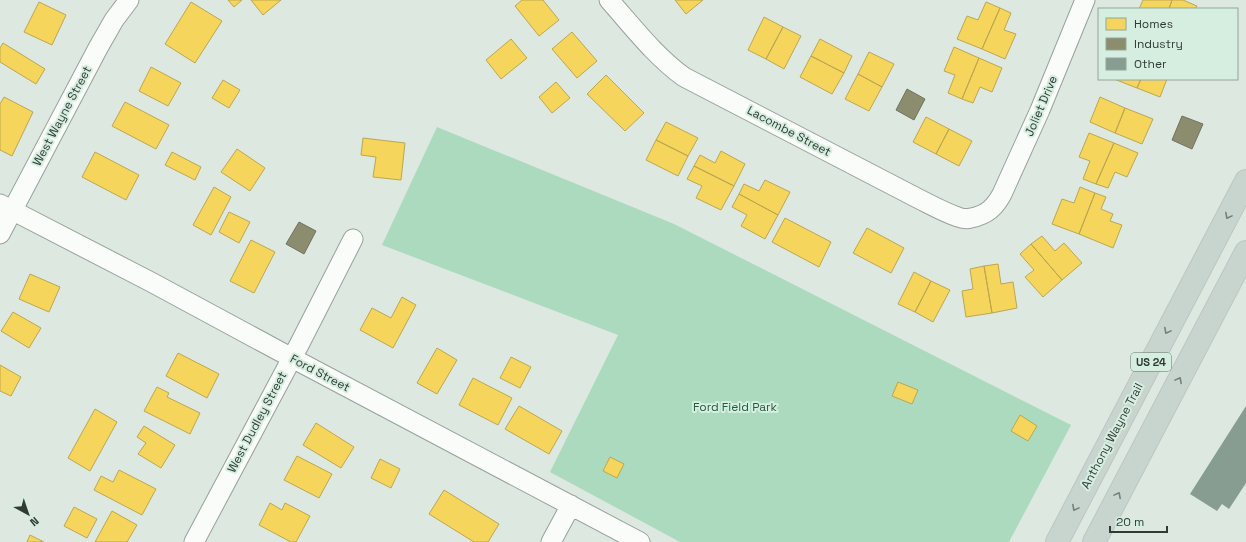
<svg xmlns="http://www.w3.org/2000/svg" width="1246" height="542" font-family="'Space Grotesk',sans-serif">
<style>
.green{fill:#abdabf}
.homes{fill:#f6d55c;stroke:#bba750}
.industry{fill:#8c8c6e;stroke:#71745d}
.building{fill:#889d92}
.lines{fill:none;stroke-linecap:round;stroke-linejoin:round}
.minor-casing{stroke:#97a19b;stroke-width:21}
.highway-casing{stroke:#bec5c0;stroke-width:24}
.minor{stroke:#fafcfa;stroke-width:19}
.highway{stroke:#c8d5ce;stroke-width:22}
.oneway{stroke:#75807a}
.labels{text-anchor:middle;stroke-width:4;stroke-linejoin:round;paint-order:stroke}
.shield{fill:#d6eedf;stroke:#627168;stroke-width:1}
.shield-label{font-size:11px;font-weight:bold;fill:#313b35}
.street-label{font-size:12px;fill:#313b35;stroke:#d6eedf}
.park-label{font-size:12px;fill:#225c3f;stroke:#d6eedf}
</style>
<rect width="100%" height="100%" fill="#dce8e0"/>
<!-- green -->
<path class="green" d="M437 127 674 224 1071 425 1009 542H680L550 472 618 335 382 245Z"/>
<!-- homes -->
<path class="homes" d="M228 0H242L234 7Z
M251 0H281L263 15Z
M522 0H543L559 20 539 36 515 6Z
M675 0H703L686 14Z
M1143 0H1172L1169 9H1139Z
M1172 0H1183L1197 6 1195 9H1169Z
M39 2 66 15 52 45 24 32Z
M191 2 222 21 195 63 165 44Z
M986 2 1000 8 982 49 957 39 967 16 978 20Z
M1000 8 1011 13 1004 30 1016 34 1005 59 982 49Z
M764 17 783 27 766 59 748 50Z
M783 27 801 36 784 69 766 59Z
M572 32 597 61 577 78 552 49Z
M511 39 527 58 501 79 486 60Z
M820 39 852 56 844 73 811 56Z
M3 43 45 69 36 84 0 62V48Z
M954 47 979 58 962 99 948 93 955 75 944 71Z
M869 52 894 64 882 87 858 74Z
M811 56 844 73 832 94 800 77Z
M979 58 1002 68 992 92 980 87 973 103 962 99Z
M151 67 181 83 168 106 139 91Z
M858 74 882 87 869 111 845 99Z
M606 75 644 113 625 131 587 94Z
M1114 79H1141L1137 88Z
M1141 79H1167L1160 97 1137 88Z
M223 80 240 90 229 108 212 98Z
M556 82 570 98 552 113 539 97Z
M4 97 33 112 12 156 0 150V104Z
M1100 97 1125 108 1115 133 1090 122Z
M125 102 169 125 156 149 112 126Z
M1125 108 1153 119 1142 144 1115 133Z
M926 117 949 129 936 154 913 142Z
M666 122 698 138 688 156 656 140Z
M949 129 972 141 959 166 936 154Z
M1089 133 1114 143 1096 184 1083 179 1090 161 1079 157Z
M363 138 405 143 401 180 373 177 376 157 361 155Z
M656 140 688 156 678 176 646 160Z
M1114 143 1138 153 1127 177 1115 172 1108 188 1096 184Z
M237 149 265 168 250 191 221 172Z
M721 151 745 164 734 186 694 166 700 155 715 163Z
M95 152 139 175 126 200 82 177Z
M172 152 201 167 195 180 165 165Z
M694 166 734 186 721 210 696 198 702 186 687 179Z
M765 180 790 192 778 215 739 194 744 184 759 191Z
M214 187 231 197 211 235 193 225Z
M1080 187 1095 193 1079 234 1052 224 1062 199 1074 203Z
M1095 193 1106 197 1101 209 1113 214 1110 221 1122 225 1113 248 1079 234Z
M739 194 778 215 765 239 741 226 747 215 732 207Z
M229 212 250 222 239 243 219 232Z
M785 218 831 242 819 267 772 242Z
M867 228 904 248 891 273 853 253Z
M1042 236 1055 251 1064 243 1082 263 1062 280 1031 244Z
M251 240 275 252 254 293 230 281Z
M1031 244 1062 280 1043 297 1025 277 1034 270 1020 254Z
M998 264 1001 284 1013 282 1017 308 992 313 984 266Z
M984 266 992 313 966 317 962 291 973 289 970 269Z
M914 272 931 281 915 312 898 304Z
M30 274 60 287 49 312 19 299Z
M931 281 950 290 933 322 915 312Z
M402 297 416 305 393 348 360 330 372 308 391 318Z
M13 312 41 328 29 348 1 331Z
M437 348 457 360 437 394 417 383Z
M178 353 219 374 207 398 166 376Z
M511 357 531 367 520 388 500 378Z
M0 365 21 377 11 396 0 391Z
M473 378 512 398 498 425 459 405Z
M898 382 918 390 912 404 892 396Z
M157 387 169 393 167 397 200 413 190 434 144 411Z
M519 406 562 431 549 454 505 429Z
M95 409 117 422 90 471 68 458Z
M1020 415 1037 426 1028 441 1011 431Z
M316 423 354 447 341 468 303 445Z
M144 426 175 445 161 468 138 454 146 443 137 437Z
M297 456 332 474 319 498 284 480Z
M610 457 624 464 617 478 603 471Z
M380 459 400 469 391 488 371 478Z
M119 470 156 489 142 515 94 490 101 476 113 482Z
M444 490 499 524 488 542H474L429 514Z
M270 503 282 510 285 503 310 516 296 542H291L259 525Z
M74 507 97 519 87 538 64 526Z
M112 511 137 525 127 542H95Z
M30 535 44 542H27Z"/>
<!-- industry -->
<path class="industry" d="M907 89 925 99 914 120 896 110Z
M1182 116 1203 124 1192 149 1172 140Z
M299 222 316 231 304 254 286 244Z"/>
<!-- building -->
<path class="building" d="M1246 406V483L1229 509 1222 504 1217 511 1190 494Z"/>
<g class="lines">
<!-- minor casing -->
<g class="minor-casing">
<path id="minor" d="M609 0C633 27 655 56 684 77L921 200C933 206 946 213 958 217 963 219 967 219 971 218 987 215 995 207 1002 194L1040 110 1085 0
M0 204 151 282 292 358 640 542
M0 234 98 48 114 20 129 0
M194 542 300 343 353 239
M551 542 571 505"/>
</g>
<!-- highway casing -->
<g class="highway-casing">
<path id="highway" d="M1057 542 1246 181
M1094 542 1246 252"/>
</g>
<!-- minor -->
<use href="#minor" class="minor"/>
<!-- highway -->
<use href="#highway" class="highway"/>
</g>
<!-- one-way arrows -->
<defs><path id="oneway-chevron" d="M-2-3.5L2.5 0L-2 3.5" fill="none" stroke-width="1.6" stroke-linecap="round" stroke-linejoin="round"/></defs>
<g class="oneway">
<use href="#oneway-chevron" transform="translate(1228 216) rotate(118)"/>
<use href="#oneway-chevron" transform="translate(1167 331) rotate(118)"/>
<use href="#oneway-chevron" transform="translate(1179 380) rotate(-62)"/>
<use href="#oneway-chevron" transform="translate(1118 495) rotate(-62)"/>
<use href="#oneway-chevron" transform="translate(1075 508) rotate(118)"/>
</g>
<g class="labels">
<!-- shield labels -->
<rect class="shield" x="1131" y="353" width="40" height="18" rx="3"/>
<g class="shield-label">
<text x="1151" y="366">US 24</text>
</g>
<!-- street labels -->
<g class="street-label">
<text transform="translate(1041 106) rotate(-67)" y="4">Joliet Drive</text>
<text transform="translate(62 116) rotate(-62)" y="4">West Wayne Street</text>
<text transform="translate(789 131) rotate(28)" y="4">Lacombe Street</text>
<text transform="translate(320 373) rotate(28)" y="4">Ford Street</text>
<text transform="translate(257 422) rotate(-62)" y="4">West Dudley Street</text>
<text transform="translate(1112 436) rotate(-62)" y="4">Anthony Wayne Trail</text>
</g>
<!-- park labels -->
<g class="park-label">
<text x="735" y="411">Ford Field Park</text>
</g>
</g>
<!-- legend -->
<rect x="1098" y="8" width="140" height="72" fill="#d6eedf" stroke="#94a69b"/>
<rect x="1106" y="18" width="20" height="12" fill="#f6d55c" stroke="#94a69b"/>
<text x="1134" y="28" font-size="12" fill="#313b35">Homes</text>
<rect x="1106" y="38" width="20" height="12" fill="#8c8c6e" stroke="#94a69b"/>
<text x="1134" y="48" font-size="12" fill="#313b35">Industry</text>
<rect x="1106" y="58" width="20" height="12" fill="#889d92" stroke="#94a69b"/>
<text x="1134" y="68" font-size="12" fill="#313b35">Other</text>
<!-- north arrow -->
<g transform="translate(28 514) rotate(140)" stroke="#d6eedf" stroke-width="3" paint-order="stroke">
<path d="M0-3L7 15L0 10L-7 15Z" fill="#313b35"/>
<text y="-6" font-size="11" font-weight="bold" text-anchor="middle" fill="#313b35">N</text>
</g>
<!-- scale -->
<path d="M1110 526v6h57v-6" fill="none" stroke="#313b35" stroke-width="2"/>
<text x="1116" y="526" font-size="12" fill="#313b35" stroke="#d6eedf" stroke-width="3" paint-order="stroke">20 m</text>
</svg>
